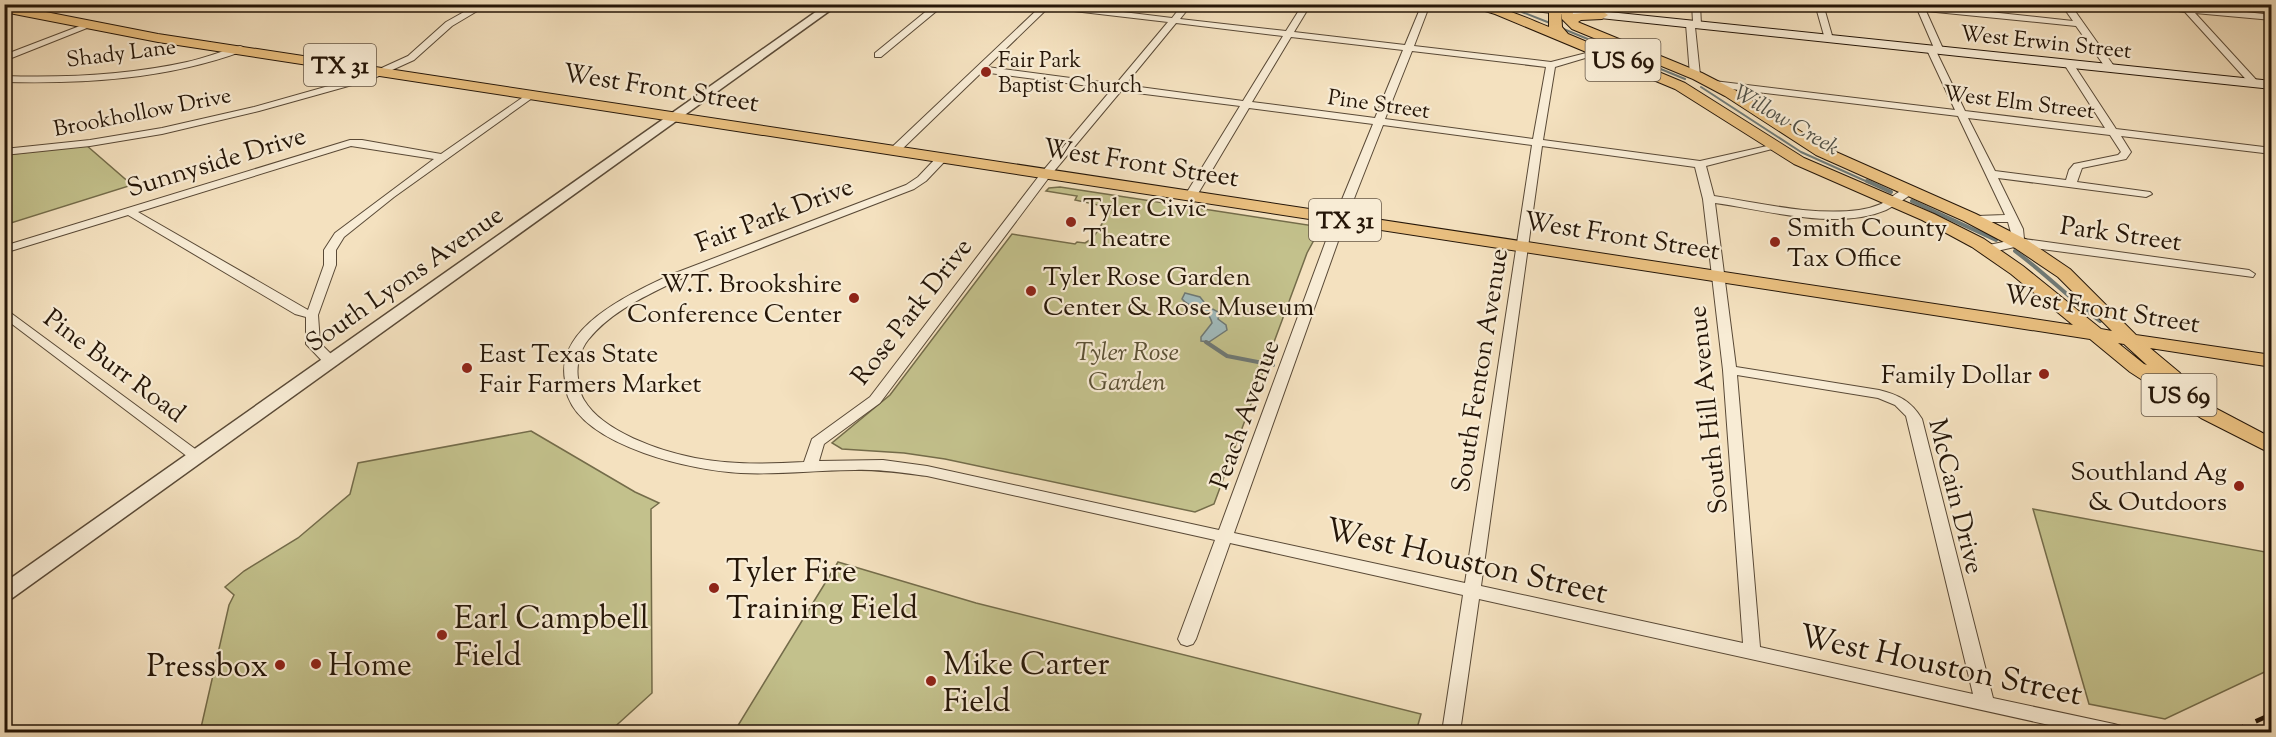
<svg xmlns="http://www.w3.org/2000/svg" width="2276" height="737" font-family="'Sorts Mill Goudy',serif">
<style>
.green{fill:#c3c18c;stroke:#746c4a;stroke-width:1.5}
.water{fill:#a1bbbd;stroke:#6f7975;stroke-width:1.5}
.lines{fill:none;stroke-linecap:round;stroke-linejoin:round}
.stream-far1{stroke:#6f7975;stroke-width:2}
.stream{stroke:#6f7975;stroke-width:4}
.minor-casing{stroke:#594936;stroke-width:2}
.tertiary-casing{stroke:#594936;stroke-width:3}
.secondary-casing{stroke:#251608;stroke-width:2}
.primary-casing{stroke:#251608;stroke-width:2}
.minor{fill:#f8ecd5;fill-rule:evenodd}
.tertiary{fill:#f8ecd5;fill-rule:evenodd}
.secondary{fill:#f8ecd5;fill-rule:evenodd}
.primary{fill:#eac080;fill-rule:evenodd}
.rail{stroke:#251608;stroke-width:4.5;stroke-dasharray:13 13;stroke-linecap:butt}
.poi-dot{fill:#8f2418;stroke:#f8ecd5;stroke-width:2}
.labels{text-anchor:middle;stroke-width:4.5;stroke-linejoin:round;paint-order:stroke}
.far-street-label{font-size:22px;fill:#251608;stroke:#f8ecd5}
.far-poi-label{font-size:22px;fill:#251608;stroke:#f8ecd5;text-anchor:start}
.far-water-label{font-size:22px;font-style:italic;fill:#505047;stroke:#f8ecd5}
.shield{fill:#f8ecd5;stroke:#645646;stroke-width:1.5}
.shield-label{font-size:24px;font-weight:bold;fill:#251608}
.street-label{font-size:26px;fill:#251608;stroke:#f8ecd5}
.poi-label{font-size:26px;fill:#251608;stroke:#f8ecd5;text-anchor:start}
.park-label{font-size:26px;font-style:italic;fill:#5c5236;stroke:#f8ecd5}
.near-street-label{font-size:32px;fill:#251608;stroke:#f8ecd5}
.near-poi-label{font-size:32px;fill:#251608;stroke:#f8ecd5;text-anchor:start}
</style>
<rect width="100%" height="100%" fill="#f4e1bf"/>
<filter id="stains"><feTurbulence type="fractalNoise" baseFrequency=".00333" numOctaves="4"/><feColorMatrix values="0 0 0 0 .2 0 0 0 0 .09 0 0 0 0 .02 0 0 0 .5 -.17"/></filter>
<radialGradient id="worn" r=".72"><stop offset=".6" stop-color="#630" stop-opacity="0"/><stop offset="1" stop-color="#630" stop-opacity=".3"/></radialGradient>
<!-- green -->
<path class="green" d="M86 145 132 185 11 223 5 218V155Z
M1060 187 1321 227 1307 253 1214 504 1195 512 945 459 904 453 842 449 832 443 890 395 1012 234 1075 244 1077 242 1085 243 1093 238 1112 208 1075 200 1077 196 1046 191 1049 188Z
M531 431 635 492 659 503 651 509 652 693 609 732H200L229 605 234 595 225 587 244 571 298 538 350 494 358 463Z
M2033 509 2271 553V669L2165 719 2089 704Z
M838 562 976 603 1421 714 1416 732H734Z"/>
<!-- water -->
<path class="water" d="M1185 293 1200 297 1207 306 1220 313 1218 319 1226 325 1227 330 1209 342 1201 341V337L1212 323C1208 306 1192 311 1182 299Z"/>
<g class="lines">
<!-- stream-far1 -->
<path class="stream-far1" d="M1522 12 1550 23
M1561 28 1685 79
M1701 87 1801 152 1870 183"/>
<!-- stream -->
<path class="stream" d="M1867 181 1891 192
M1912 201 1996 240
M2015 251C2045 273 2070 299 2100 321
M1206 342 1227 356 1273 365"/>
<!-- minor casing -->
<g class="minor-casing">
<path id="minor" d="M478 4H489L452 26 414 60 370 80 259 111 162 134 90 146 4 155V149L90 140 162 128 254 107 364 76 408 56 446 22Z
M935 4H945L881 57H875V53Z
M1029 4H1058L1172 18 1183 4H1192L1180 19 1286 31 1303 4H1311L1294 32 1405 45 1422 4H1430L1414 46 1551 62 1602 49V53L1555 67 1543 140 1700 161 1776 144V148L1706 166 1714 196C1761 203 1811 216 1859 210 1866 209 1874 207 1881 204 1891 199 1902 186 1914 188V192C1905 199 1896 205 1886 210 1837 231 1766 210 1715 203L1736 367 1879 390C1899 395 1911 401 1922 419L1993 698 2114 724 2121 726 2123 732H2081L1479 599 1460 732H1442L1463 595 1230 543 1196 639 1193 644 1187 646 1181 644 1178 639 1215 540 927 476C903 473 879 469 855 470 817 470 779 475 741 473 694 471 587 447 568 397 566 392 566 385 565 380 555 327 632 293 670 275L906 185 918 177 938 156H946V160L926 181 914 189 678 280C646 296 611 311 588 340 580 350 576 366 578 378 579 385 580 394 584 400 603 432 660 451 695 458 731 465 768 464 804 462L812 439 870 397 1042 172 1112 89 982 72 899 152H891V148L1040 7ZM1048 8 1168 22 1116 84 987 67ZM1176 23 1283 36 1243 101 1125 85ZM1291 37 1403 50 1375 118 1252 102ZM1412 51 1546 67 1533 139 1385 119ZM1121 91 1240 106 1184 197 1190 200 1196 197 1249 108 1373 124 1334 219 1219 530 927 466 883 460 819 461 824 444 880 403 1050 176ZM1383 125 1532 145 1465 583 1234 533 1346 219ZM1542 146 1695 167 1703 199 1723 370 1743 643 1481 586ZM1737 375 1878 398 1895 405 1906 416 1973 694 1760 647Z
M1692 4H1700L1701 25 1695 27 1700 75 1695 78 1690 75 1686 24 1693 22Z
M1815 4H1823L1833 39 1832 41 1825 39Z
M1915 4 2073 21 2061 4H2070L2116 69 2108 71 2076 26 1926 11 1944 51 1937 53 1965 111 2105 128 2064 64 2069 61 2072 62 2116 129 2272 148V154L2121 136 2131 152 2126 159 2082 168 2077 182 2150 192 2152 194 2146 197 1998 178 2023 229 2024 239 2249 270 2255 274 2253 277 2019 246 1988 253 1984 252 1982 249 1984 246 2013 240 2008 222H1977L1971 219 1977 216 2005 215 1958 116 1714 87 1709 84 1714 81 1955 110 1927 50 1931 47 1934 48ZM1968 118 2110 135 2121 152 2118 155 2074 164 2069 170 2066 180 1995 171Z
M2131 4 2186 5 2272 15V20L2195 13 2260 84 2252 86 2185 12Z
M85 24 92 26 4 61V55Z
M240 46 243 47V51C167 79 85 84 4 82V76C65 78 128 75 187 62 205 58 222 51 240 46Z
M532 91 537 94 535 96 394 197 344 237 336 250V265L318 315 320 343 336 359 338 362 336 365H326L306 344V317L295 314 128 215 4 253V246L350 140H362L441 154ZM351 146 434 159 335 233 324 250V265L308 310 138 212Z
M4 308 202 454 204 457 202 460H192L4 318Z"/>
</g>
<!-- tertiary casing -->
<g class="tertiary-casing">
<path id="tertiary" d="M827 4H839L11 599 4 601V583Z"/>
</g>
<!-- secondary casing -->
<g class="secondary-casing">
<path id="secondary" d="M1490 4H1532L2272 81V89L1495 7Z"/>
</g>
<!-- primary casing -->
<g class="primary-casing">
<path id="primary" d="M5 4 158 34 2073 325 2011 274 1972 247 1922 220 1794 164 1675 89 1495 14 1462 4C1498 4 1517 14 1549 27V4H1572L1573 14 1602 11 1608 15 1602 19 1581 20 1578 22 1580 23 1702 73 1735 90 1827 148 1976 214 2027 240 2070 269 2136 335 2272 355V367L2150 348 2180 373 2183 377 2180 381 2174 383 2215 408 2272 438V454L2201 418 2130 372 2090 339 158 42 4 12ZM1561 11 1562 19 1572 29 1693 79 1725 96 1816 155 1964 221 2015 248 2058 277 2112 331 2101 329 2023 266 1984 239 1934 214 1804 158 1685 83 1568 34 1562 27ZM2118 343 2124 344 2147 365 2144 364Z"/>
</g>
<!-- minor -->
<use href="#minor" class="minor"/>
<!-- tertiary -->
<use href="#tertiary" class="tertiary"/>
<!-- secondary -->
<use href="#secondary" class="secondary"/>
<!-- primary -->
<use href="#primary" class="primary"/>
<!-- rail -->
<path class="rail" d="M2232 732 2272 714"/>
</g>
<!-- markers -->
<g class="poi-dot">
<circle cx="986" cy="72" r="6"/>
<circle cx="1071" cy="222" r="6"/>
<circle cx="1775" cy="242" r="6"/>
<circle cx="1031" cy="291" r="6"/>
<circle cx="854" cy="298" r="6"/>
<circle cx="467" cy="368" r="6"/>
<circle cx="2044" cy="374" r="6"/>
<circle cx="2239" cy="486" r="6"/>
<circle cx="714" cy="588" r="6"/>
<circle cx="442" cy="635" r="6"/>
<circle cx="316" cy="664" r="6"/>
<circle cx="280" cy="665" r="6"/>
<circle cx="931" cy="681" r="6"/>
</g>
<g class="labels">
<!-- far-street labels -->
<g class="far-street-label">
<text transform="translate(2046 41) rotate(6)" y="8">West Erwin Street</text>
<text transform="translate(121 52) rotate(-7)" y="8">Shady Lane</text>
<text transform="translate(2019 101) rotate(7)" y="8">West Elm Street</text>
<text transform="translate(1379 103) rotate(8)" y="8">Pine Street</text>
<text transform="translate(142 111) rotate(-11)" y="8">Brookhollow Drive</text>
</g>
<!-- far-poi labels -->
<g class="far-poi-label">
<text x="998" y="67">Fair Park<tspan x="998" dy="25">Baptist Church</tspan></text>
</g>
<!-- far-water labels -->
<g class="far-water-label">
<text transform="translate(1787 119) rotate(30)" y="8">Willow Creek</text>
</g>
<!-- shield labels -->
<g class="shield">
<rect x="1585.5" y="39" width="75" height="42" rx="4.5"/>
<rect x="304" y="44" width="72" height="42" rx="4.5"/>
<rect x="1309" y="199" width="72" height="42" rx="4.5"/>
<rect x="2141.5" y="374" width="75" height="42" rx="4.5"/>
</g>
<g class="shield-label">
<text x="1623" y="68">US 69</text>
<text x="340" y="73">TX 31</text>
<text x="1345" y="228">TX 31</text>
<text x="2179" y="403">US 69</text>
</g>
<!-- street labels -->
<g class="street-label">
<text transform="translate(661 87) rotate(9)" y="9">West Front Street</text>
<text transform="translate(216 161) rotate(-17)" y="9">Sunnyside Drive</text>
<text transform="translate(1141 162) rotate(9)" y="9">West Front Street</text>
<text transform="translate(774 214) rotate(-21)" y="9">Fair Park Drive</text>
<text transform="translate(2121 233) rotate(8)" y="9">Park Street</text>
<text transform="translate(1622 235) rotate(9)" y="9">West Front Street</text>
<text transform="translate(404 278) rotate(-35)" y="9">South Lyons Avenue</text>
<text transform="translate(2102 308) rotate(9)" y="9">West Front Street</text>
<text transform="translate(911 311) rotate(-52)" y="9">Rose Park Drive</text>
<text transform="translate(115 365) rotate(37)" y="9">Pine Burr Road</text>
<text transform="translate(1479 370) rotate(-81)" y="9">South Fenton Avenue</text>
<text transform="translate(1707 410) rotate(-96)" y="9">South Hill Avenue</text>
<text transform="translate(1244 414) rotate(-70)" y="9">Peach Avenue</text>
<text transform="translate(1957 496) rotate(76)" y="9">McCain Drive</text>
</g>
<!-- poi labels -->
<g class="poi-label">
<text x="1083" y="216">Tyler Civic<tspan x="1083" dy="30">Theatre</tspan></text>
<text x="1787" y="236">Smith County<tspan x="1787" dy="30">Tax Office</tspan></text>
<text x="1043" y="285">Tyler Rose Garden<tspan x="1043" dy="30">Center &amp; Rose Museum</tspan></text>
<text x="842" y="292" text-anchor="end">W.T. Brookshire<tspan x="842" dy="30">Conference Center</tspan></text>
<text x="479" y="362">East Texas State<tspan x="479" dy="30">Fair Farmers Market</tspan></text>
<text x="2032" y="383" text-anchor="end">Family Dollar</text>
<text x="2227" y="480" text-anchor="end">Southland Ag<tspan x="2227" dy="30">&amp; Outdoors</tspan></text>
</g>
<!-- park labels -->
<g class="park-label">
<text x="1127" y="360">Tyler Rose<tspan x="1127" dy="30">Garden</tspan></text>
</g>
<!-- near-street labels -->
<g class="near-street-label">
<text transform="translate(1467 560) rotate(13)" y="11">West Houston Street</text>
<text transform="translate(1941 664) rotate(12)" y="11">West Houston Street</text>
</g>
<!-- near-poi labels -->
<g class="near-poi-label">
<text x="726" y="581">Tyler Fire<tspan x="726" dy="37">Training Field</tspan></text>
<text x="454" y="628">Earl Campbell<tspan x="454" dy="37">Field</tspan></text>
<text x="943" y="674">Mike Carter<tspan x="943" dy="37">Field</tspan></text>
<text x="328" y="675">Home</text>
<text x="268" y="676" text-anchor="end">Pressbox</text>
</g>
</g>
<!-- margin -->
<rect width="2276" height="737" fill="none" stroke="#f4e1bf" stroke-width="24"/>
<rect x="6" y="6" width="2264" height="725" fill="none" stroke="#251608" stroke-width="3"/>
<rect x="12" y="12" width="2252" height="713" fill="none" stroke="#251608" stroke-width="1.5"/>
<rect width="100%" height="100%" filter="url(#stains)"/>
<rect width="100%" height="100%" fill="url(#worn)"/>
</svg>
